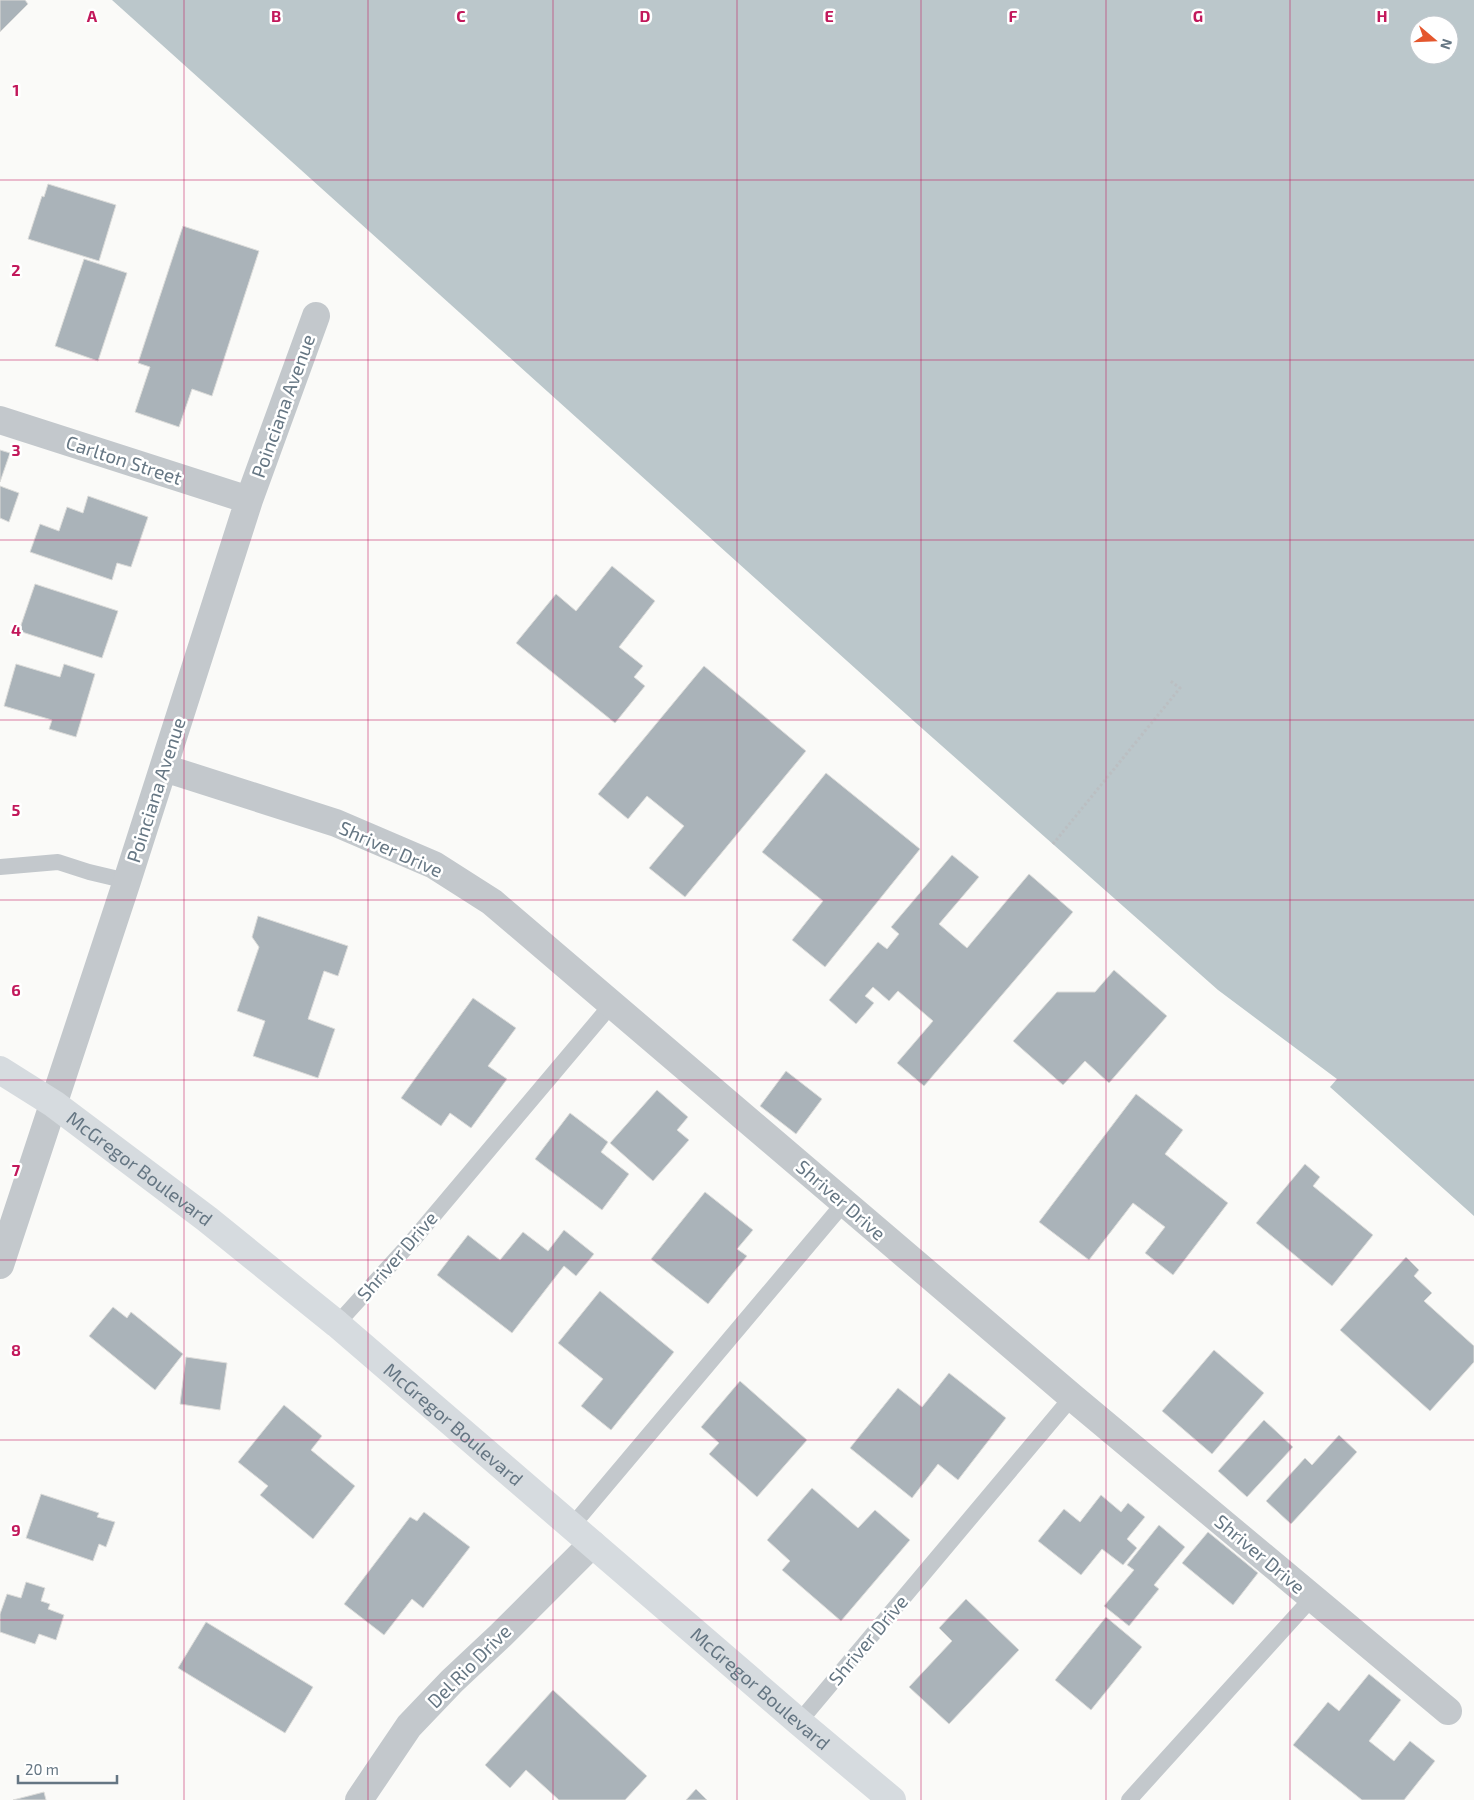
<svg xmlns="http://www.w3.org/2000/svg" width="1474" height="1800" font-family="'Exo 2',sans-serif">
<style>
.water{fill:#bbc7cb;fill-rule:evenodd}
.building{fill:#aab3b9;stroke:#dcdcda}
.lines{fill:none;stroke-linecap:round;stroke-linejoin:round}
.path{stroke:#bbbfc2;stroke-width:3;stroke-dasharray:2.5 2.5;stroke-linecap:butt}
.service{stroke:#c3c8cc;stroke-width:16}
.minor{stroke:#c3c8cc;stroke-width:28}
.secondary{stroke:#d6dbdf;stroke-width:28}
.grid{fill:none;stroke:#c2185b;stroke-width:1;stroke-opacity:0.55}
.labels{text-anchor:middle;stroke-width:5;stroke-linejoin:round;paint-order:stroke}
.street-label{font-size:19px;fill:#657683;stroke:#fff}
.grid-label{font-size:16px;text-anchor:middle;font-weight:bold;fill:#c2185b;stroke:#fff;stroke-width:5;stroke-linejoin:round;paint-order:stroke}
</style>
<rect width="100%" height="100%" fill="#fafaf8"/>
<!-- water -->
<path class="water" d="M112 0H1474V1216L1330 1087 1337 1079 1218 990 916 723ZM1419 25H1449V55H1419Z"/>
<!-- building -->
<path class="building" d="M0 0H25L28 4 0 32Z
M48 184 116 205 99 261 28 239 42 196 44 197Z
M183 226 259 251 212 396 192 389 179 427 135 412 150 367 138 363Z
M84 259 127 273 98 361 55 346Z
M0 450 10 453 0 482Z
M0 486 19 493 9 522 0 518Z
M88 496 148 517 131 567 117 563 112 580 30 552 40 524 59 531 67 507 83 513Z
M612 566 655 601 619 647 643 666 634 677 645 686 615 723 516 643 556 594 576 611Z
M35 584 118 611 102 658 19 631Z
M16 664 60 677 64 664 95 674 76 737 49 729 52 720 4 706Z
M704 666 806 751 685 897 649 868 684 826 647 796 628 819 598 794Z
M826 773 920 849 825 967 792 940 823 901 762 852Z
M952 855 979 877 939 924 967 948 1029 874 1073 912 924 1086 897 1063 933 1021 898 991 889 1001 873 987 865 996 874 1003 856 1024 829 1000 878 942 887 949 899 934 891 927Z
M258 916 348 946 338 976 324 971 308 1019 335 1029 318 1078 253 1056 265 1021 237 1011 259 947 252 937Z
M1114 970 1167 1016 1109 1083 1085 1061 1063 1085 1013 1041 1057 992H1095Z
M473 998 516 1028 488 1066 507 1079 471 1128 450 1113 441 1126 401 1098Z
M786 1071 822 1099 796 1134 760 1106Z
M657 1090 688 1117 677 1130 689 1140 653 1181 610 1143Z
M1136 1094 1183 1130 1165 1154 1228 1203 1173 1275 1145 1253 1165 1227 1133 1203 1089 1260 1039 1222Z
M570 1113 608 1142 601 1152 629 1174 602 1210 535 1159Z
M1305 1164 1320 1177 1313 1186 1373 1235 1332 1286 1256 1223Z
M705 1192 753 1230 737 1249 747 1256 708 1304 651 1259Z
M564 1230 594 1254 576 1276 564 1266 512 1333 437 1275 468 1235 500 1260 523 1232 548 1251Z
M1406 1257 1419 1270 1414 1276 1432 1293 1424 1301 1474 1346V1362L1430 1411 1340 1330Z
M600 1291 674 1352 611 1430 581 1406 603 1379 558 1343Z
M113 1307 127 1318 131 1312 183 1354 155 1390 89 1336Z
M1214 1350 1264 1393 1212 1454 1162 1411Z
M186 1357 227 1363 220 1410 180 1404Z
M949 1373 1006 1418 958 1480 938 1464 912 1498 850 1448 898 1388 922 1407Z
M740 1381 807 1440 757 1497 709 1454 719 1443 701 1427Z
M284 1405 322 1436 311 1450 355 1486 313 1539 260 1495 268 1486 238 1462Z
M1264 1420 1293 1447 1247 1497 1218 1471Z
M1339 1435 1357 1452 1291 1524 1266 1501 1305 1458 1312 1465Z
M812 1488 858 1528 875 1510 910 1540 841 1621 782 1570 790 1561 767 1540Z
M41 1494 99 1513 97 1517 115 1522 106 1547 99 1544 93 1561 26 1538Z
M1101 1495 1121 1512 1128 1503 1145 1517 1127 1539 1137 1548 1123 1565 1102 1549 1081 1575 1038 1541 1064 1509 1080 1522Z
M424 1512 470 1547 423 1608 412 1599 384 1635 344 1604 410 1517 417 1521Z
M1159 1525 1185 1547 1154 1585 1159 1589 1129 1626 1104 1606 1134 1570 1127 1565Z
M1208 1532 1258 1573 1233 1605 1182 1563Z
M26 1582 45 1588 41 1601 50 1604 48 1609 64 1615 56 1640 39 1634 35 1644 0 1632V1614L7 1594 21 1598Z
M966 1599 1019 1650 949 1724 909 1687 952 1641 939 1628Z
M1106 1617 1142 1647 1091 1710 1055 1680Z
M206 1622 313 1687 285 1733 178 1668Z
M1369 1674 1401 1700 1369 1741 1394 1761 1410 1741 1435 1761 1404 1800H1362L1293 1745 1328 1702 1339 1711Z
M553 1690 647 1776 625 1800H559L526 1770 510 1788 485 1765Z
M696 1789 707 1800H686Z
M44 1792 46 1800H13Z"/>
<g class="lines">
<!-- path -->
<path class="path" d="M1053 844 1180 688 1169 680"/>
<!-- service -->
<path class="service" d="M0 867 58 862 89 872 127 881
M337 1324 413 1240 612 1004
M572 1526 844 1203
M799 1722 1072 1397
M1129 1800 1312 1598"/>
<!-- minor -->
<path class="minor" d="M0 420 249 500
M164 768 336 823 434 865 492 902 1072 1397 1448 1711
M0 1265 127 881 249 500 316 316
M359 1800 409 1726 452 1681 501 1635 592 1544"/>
<!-- secondary -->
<path class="secondary" id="s1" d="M0 1070 54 1104 207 1219 337 1324 799 1722 892 1800"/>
</g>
<!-- grid -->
<path class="grid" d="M184 0V1800M368 0V1800M553 0V1800M737 0V1800M921 0V1800M1106 0V1800M1290 0V1800M0 180H1474M0 360H1474M0 540H1474M0 720H1474M0 900H1474M0 1080H1474M0 1260H1474M0 1440H1474M0 1620H1474"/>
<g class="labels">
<!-- street labels -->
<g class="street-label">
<text transform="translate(283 406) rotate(-70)" y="7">Poinciana Avenue</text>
<text transform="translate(124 460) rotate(18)" y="7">Carlton Street</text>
<text transform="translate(156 790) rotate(-72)" y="7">Poinciana Avenue</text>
<text transform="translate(391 849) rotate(24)" y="7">Shriver Drive</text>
<text dy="7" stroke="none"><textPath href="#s1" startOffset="171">McGregor Boulevard</textPath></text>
<text transform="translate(841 1200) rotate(41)" y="7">Shriver Drive</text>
<text transform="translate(397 1256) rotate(-49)" y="7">Shriver Drive</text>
<text dy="7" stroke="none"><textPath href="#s1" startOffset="576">McGregor Boulevard</textPath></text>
<text transform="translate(1260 1554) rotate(40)" y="7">Shriver Drive</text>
<text transform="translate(868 1640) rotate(-50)" y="7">Shriver Drive</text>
<text transform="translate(469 1666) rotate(-45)" y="7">Del Rio Drive</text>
<text dy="7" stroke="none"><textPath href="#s1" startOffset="981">McGregor Boulevard</textPath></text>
</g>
</g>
<g class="grid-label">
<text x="92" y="22">A</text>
<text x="276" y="22">B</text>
<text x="461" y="22">C</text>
<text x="645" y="22">D</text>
<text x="829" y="22">E</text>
<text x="1013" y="22">F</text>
<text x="1198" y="22">G</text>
<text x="1382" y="22">H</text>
<text x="16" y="96">1</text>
<text x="16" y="276">2</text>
<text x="16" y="456">3</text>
<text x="16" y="636">4</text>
<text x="16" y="816">5</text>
<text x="16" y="996">6</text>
<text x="16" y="1176">7</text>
<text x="16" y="1356">8</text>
<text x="16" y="1536">9</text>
</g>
<!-- north arrow -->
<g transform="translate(1434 40) rotate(109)"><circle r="24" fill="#ffffff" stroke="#c1c8cd"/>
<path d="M0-4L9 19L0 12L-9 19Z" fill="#e4572e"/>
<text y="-8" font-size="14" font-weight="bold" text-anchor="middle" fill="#657683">N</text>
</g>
<!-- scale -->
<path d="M18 1775v8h99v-8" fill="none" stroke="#657683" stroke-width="2.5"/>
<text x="25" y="1775" font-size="15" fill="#657683" stroke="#ffffff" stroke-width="4" paint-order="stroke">20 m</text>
</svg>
